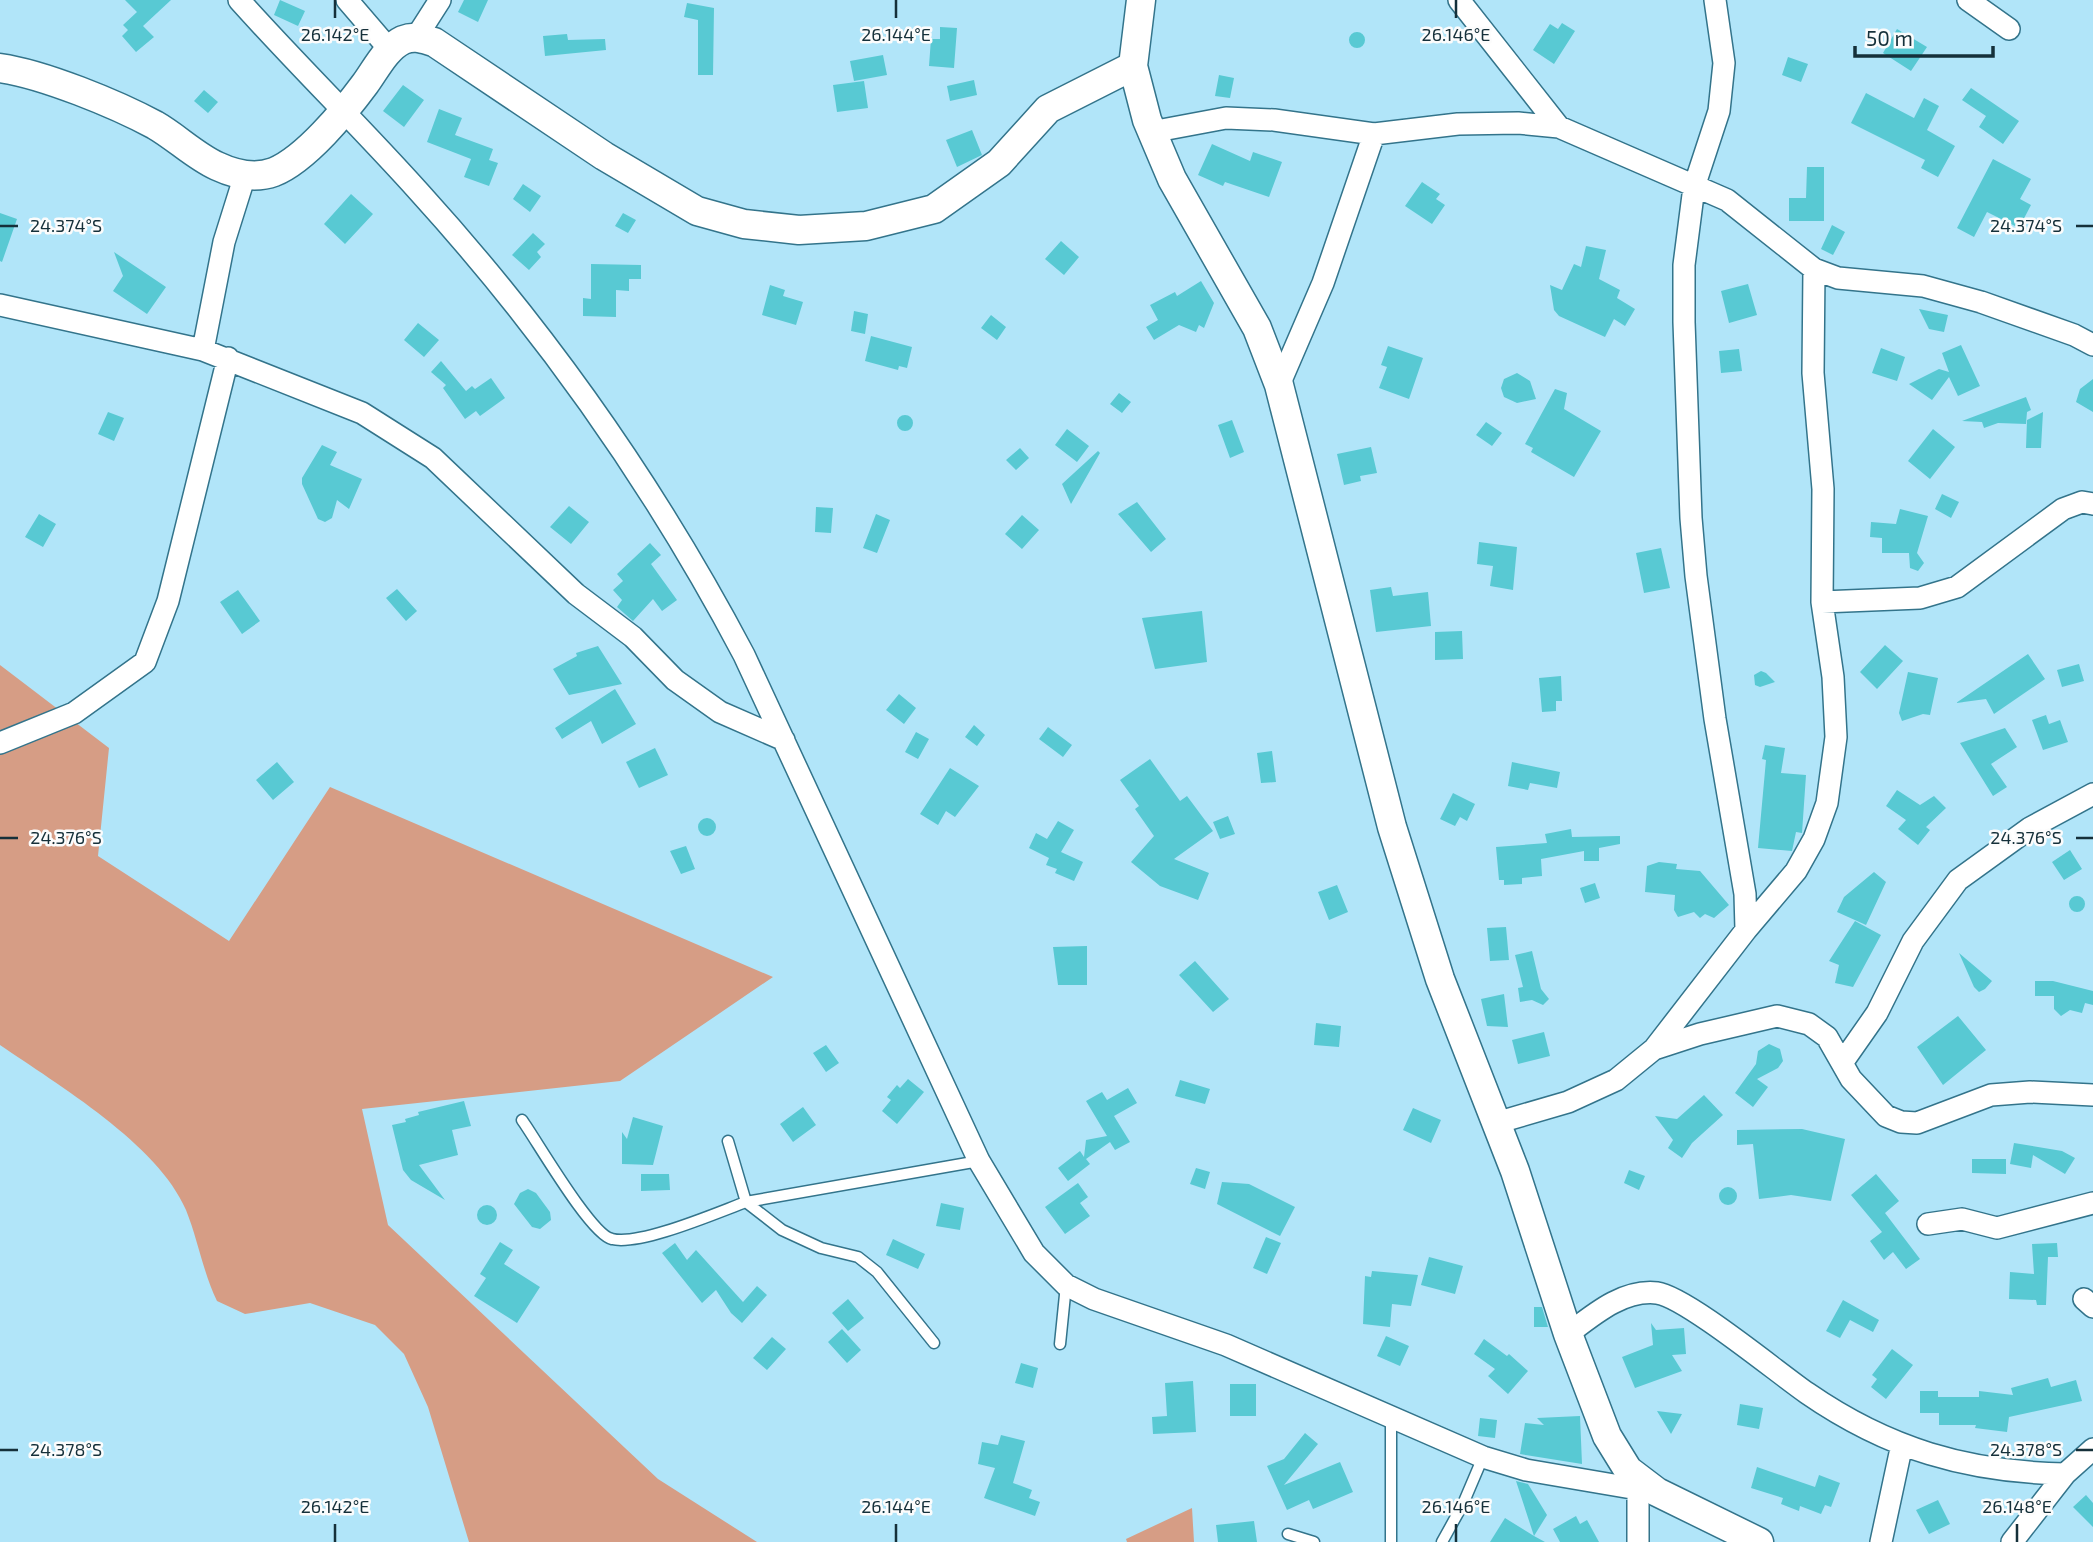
<svg xmlns="http://www.w3.org/2000/svg" width="2093" height="1542" font-family="'Exo 2',sans-serif">
<style>
.green{fill:#d69d85}
.building{fill:#58c9d3}
.lines{fill:none;stroke-linecap:round;stroke-linejoin:round}
.service-casing{stroke:#33748b;stroke-width:13}
.minor-casing{stroke:#33748b;stroke-width:24}
.tertiary-casing{stroke:#33748b;stroke-width:31}
.service{stroke:#fff;stroke-width:10}
.minor{stroke:#fff;stroke-width:21}
.tertiary{stroke:#fff;stroke-width:28}
.ticks{fill:none;stroke:#15303a;stroke-width:2.5}
.ticks-label{font-size:18px;text-anchor:middle;fill:#15303a;stroke:#fcfcfc;stroke-width:5;stroke-linejoin:round;paint-order:stroke}
</style>
<rect width="100%" height="100%" fill="#b1e5f9"/>
<!-- green -->
<path class="green" d="M0 665 109 748 98 856 229 941 330 787 773 977 620 1081 362 1109 388 1225 658 1479 757 1542H469L428 1407 404 1354 375 1325 310 1303 245 1314 217 1301C203 1272 198 1240 186 1210 158 1144 58 1085 0 1045Z
M1192 1508 1194 1542H1127L1126 1539Z"/>
<!-- building -->
<path class="building" d="M125 0H171L143 26 154 37 136 52 122 36 128 30 123 25 137 12Z
M280 0 305 11 298 26 274 15Z
M464 0H488L478 22 458 12Z
M687 3 714 8 713 75H698V20L684 17Z
M1562 23 1575 31 1554 64 1533 50 1550 24 1558 29Z
M940 27 957 28 954 68 929 66 931 39H940Z
M1897 29 1927 47 1911 71 1883 53Z
M1349 40a8 8 0 1 1 16 0a8 8 0 1 1-16 0Z
M567 34 568 40 605 39 606 50 545 56 543 36Z
M883 55 887 75 854 81 850 61Z
M1788 57 1808 64 1801 82 1782 75Z
M1219 75 1234 78 1230 98 1215 96Z
M974 80 977 95 950 101 947 86Z
M864 81 868 108 837 112 833 85Z
M403 85 424 100 404 127 383 111Z
M1971 88 2019 121 2003 144 1979 127 1986 116 1962 100Z
M204 90 218 102 208 113 194 101Z
M1866 93 1914 118 1924 98 1939 106 1927 130 1955 146 1938 177 1921 168 1925 160 1851 123Z
M439 109 462 118 455 135 493 149 489 160 498 163 489 186 464 177 471 159 427 142Z
M972 130 982 155 957 167 946 140Z
M1212 144 1250 161 1253 152 1282 162 1269 197 1225 182 1223 186 1198 175Z
M1993 159 2031 179 2020 199 2031 205 2019 228 1987 212 1974 237 1957 228Z
M1807 167H1824V221H1789V198H1806Z
M1422 182 1440 194 1436 199 1445 205 1432 224 1405 206Z
M523 184 541 196 530 212 513 199Z
M351 194 373 214 345 244 324 224Z
M0 213 17 219 2 262 0 261Z
M623 213 636 220 628 233 615 226Z
M1832 225 1845 232 1833 255 1821 249Z
M533 233 545 244 537 252 541 257 529 270 512 255Z
M1061 241 1079 257 1064 275 1045 259Z
M1586 246 1606 250 1599 279 1620 290 1617 298 1635 309 1625 326 1614 319 1605 337 1559 316 1554 310 1550 285 1562 290 1574 264 1581 267Z
M114 252 166 287 147 314 113 291 123 276Z
M591 264 641 265V279H629V291L616 290V317L583 316V298L591 299Z
M1201 281 1214 303 1204 328 1199 325 1196 332 1179 325 1154 340 1146 327 1158 320 1150 305 1175 292 1177 296Z
M1748 284 1757 315 1729 323 1721 291Z
M770 285 785 290 783 296 803 302 796 325 762 315Z
M1919 309 1948 315 1944 332 1929 329Z
M854 311 868 314 865 334 851 331Z
M991 315 1006 327 997 340 981 328Z
M418 323 439 340 424 357 404 340Z
M871 336 912 347 907 368 899 366 898 370 865 361Z
M1961 345 1980 386 1958 396 1949 377 1932 400 1909 384 1939 369 1949 372 1942 353Z
M1388 346 1423 358 1409 399 1379 388 1387 367 1381 365Z
M1881 348 1905 357 1897 381 1872 373Z
M1739 349 1742 371 1721 373 1719 351Z
M441 361 466 391 472 386 475 389 491 378 505 398 480 416 476 411 465 419 443 388 446 385 431 372Z
M1517 373 1530 381 1536 399 1517 403 1504 397 1501 388 1504 379Z
M2093 379V412L2076 402 2080 389Z
M1555 389 1567 393 1564 409 1601 431 1574 477 1531 452 1533 448 1525 444Z
M1119 393 1131 402 1122 413 1110 404Z
M2026 397 2031 410 2027 412 2026 424 1998 423 1984 428 1982 422 1962 421Z
M108 412 124 418 114 441 98 434Z
M2043 412 2041 448H2026L2027 420Z
M897 423a8 8 0 1 1 16 0a8 8 0 1 1-16 0Z
M1232 420 1244 452 1230 458 1218 425Z
M1486 422 1502 433 1492 446 1476 435Z
M1067 429 1089 446 1077 462 1055 445Z
M1933 429 1955 447 1930 479 1908 461Z
M322 445 337 452 330 465 362 479 349 509 337 500 332 518 325 522 318 519 302 484V478Z
M1371 447 1377 473 1360 476 1361 481 1344 485 1337 454Z
M1020 448 1029 458 1016 470 1006 460Z
M1098 451 1100 453 1071 504 1062 484Z
M1942 494 1959 502 1951 518 1935 509Z
M1137 502 1166 539 1151 552 1118 514Z
M569 506 589 522 571 544 550 527Z
M816 507 833 508 831 533 815 532Z
M1900 509 1928 516 1917 553 1924 563 1918 571 1910 568 1909 553H1882V538L1870 537 1871 522 1896 524Z
M39 514 56 524 43 547 25 537Z
M876 514 890 520 877 553 863 548Z
M1022 515 1039 530 1022 549 1005 534Z
M1479 542 1517 547 1513 590 1490 586 1493 566 1477 564Z
M650 543 661 555 651 564 677 600 662 611 653 599 633 621 617 607 622 600 613 590 623 581 617 574Z
M1661 548 1670 588 1644 593 1636 553Z
M1391 587 1393 596 1428 592 1431 626 1376 632 1370 590Z
M397 589 417 611 406 621 386 598Z
M238 590 260 621 242 634 220 602Z
M1202 611 1207 662 1155 669 1142 618Z
M1462 631 1463 659 1435 660V632Z
M1885 645 1903 661 1877 689 1860 672Z
M598 646 622 684 569 695 553 669 577 656 576 653Z
M2028 654 2045 679 1994 714 1986 699 1956 703Z
M2079 664 2084 681 2062 687 2057 670Z
M1761 671 1766 673 1775 682 1760 687 1755 685 1754 675Z
M1908 672 1938 678 1930 715 1923 714 1902 721 1899 713Z
M1561 676 1562 701H1556V711L1542 712 1539 678Z
M615 689 636 724 602 744 591 721 562 739 555 728Z
M899 694 916 708 904 724 886 710Z
M2046 715 2049 724 2060 720 2068 742 2043 750 2032 720Z
M974 725 985 735 977 746 965 737Z
M1048 727 1072 745 1063 757 1039 739Z
M2005 728 2017 747 1991 764 2007 787 1993 796 1960 743Z
M916 732 929 739 918 759 905 752Z
M1765 745 1785 748 1781 773 1806 775 1802 833 1796 832 1792 851 1758 848 1766 760 1762 759Z
M655 748 668 775 639 788 626 762Z
M1272 751 1276 782 1261 783 1257 753Z
M1150 759 1180 801 1187 796 1213 831 1174 859 1209 873 1198 900 1160 886 1131 862 1154 836 1135 809 1139 806 1120 780Z
M277 762 294 782 273 800 256 780Z
M1512 762 1560 772 1557 788 1530 783 1528 790 1508 786Z
M950 768 979 786 955 817 946 811 938 825 920 814Z
M1897 790 1920 805 1934 796 1946 808 1926 827 1930 830 1918 845 1898 829 1906 820 1886 806Z
M1453 793 1475 804 1467 821 1460 817 1455 826 1440 819Z
M1228 816 1235 834 1220 839 1213 822Z
M698 827a9 9 0 1 1 18 0a9 9 0 1 1-18 0Z
M1058 821 1074 830 1061 852 1083 862 1074 881 1055 873 1057 869 1046 865 1049 858 1029 848 1036 833 1047 839Z
M1571 829 1572 837 1620 836V844L1599 848V861H1584V851L1541 859 1542 876 1522 878V884L1504 885V880H1499L1496 847 1547 843 1545 834Z
M686 846 695 869 681 874 670 851Z
M2070 850 2082 869 2064 880 2052 862Z
M1659 862 1677 864 1676 869 1700 871 1729 905 1714 918 1705 914 1700 918 1694 912 1678 917 1674 910 1675 895 1645 892 1647 866Z
M1874 872 1886 882 1866 925 1837 912 1844 897Z
M1595 883 1600 898 1585 903 1580 888Z
M1337 885 1348 912 1329 920 1318 892Z
M2069 904a8 8 0 1 1 16 0a8 8 0 1 1-16 0Z
M1855 921 1881 935 1853 987 1835 983 1839 965 1829 961Z
M1506 927 1509 960 1490 961 1487 928Z
M1087 946V985H1058L1053 947Z
M1532 951 1541 989 1549 999 1543 1005 1532 1000 1520 1002 1518 988 1523 987 1515 955Z
M1959 953 1992 981 1985 989 1979 992 1974 987Z
M1195 961 1229 999 1213 1012 1179 975Z
M2035 981H2053L2093 991V1005L2085 1003 2082 1013 2070 1010 2061 1016 2054 1009V996H2035Z
M1504 994 1508 1027 1487 1026 1481 999Z
M1958 1016 1986 1050 1943 1085 1917 1047Z
M1316 1023 1341 1026 1339 1047 1314 1045Z
M1544 1032 1550 1056 1518 1064 1512 1040Z
M1769 1044 1780 1049 1783 1061 1778 1068 1757 1079 1768 1087 1753 1107 1735 1093 1756 1064 1758 1051Z
M826 1045 839 1063 826 1072 813 1053Z
M908 1079 924 1092 897 1124 882 1111 891 1100 887 1097 897 1085 900 1088Z
M1180 1080 1210 1089 1205 1104 1175 1096Z
M1128 1088 1137 1103 1114 1116 1130 1142 1115 1150 1110 1142 1086 1159 1090 1164 1068 1181 1058 1168 1080 1151 1084 1157 1086 1140 1107 1136 1086 1101 1102 1092 1107 1100Z
M1704 1095 1723 1115 1692 1143 1682 1158 1668 1148 1673 1140 1655 1116 1677 1119Z
M464 1101 471 1126 452 1130 458 1155 419 1165 445 1200 411 1180 403 1170 392 1125 406 1122 405 1119 419 1115 418 1112Z
M803 1107 816 1125 793 1142 780 1124Z
M1413 1108 1441 1120 1431 1143 1403 1130Z
M633 1117 663 1126 653 1165 622 1164V1132L627 1139Z
M1802 1129 1845 1139 1831 1201 1791 1195 1759 1199 1753 1144 1737 1145V1130Z
M2014 1143 2062 1151 2075 1158 2065 1174 2033 1155 2031 1168 2010 1164Z
M1972 1159H2006V1174L1972 1173Z
M1196 1168 1210 1172 1205 1189 1190 1184Z
M1629 1170 1645 1176 1639 1190 1624 1183Z
M641 1174H669L670 1190 641 1191Z
M1876 1174 1899 1201 1885 1213 1920 1259 1906 1269 1893 1252 1884 1260 1870 1241 1882 1232 1851 1195Z
M1222 1182 1249 1184 1295 1207 1280 1236 1217 1204Z
M1078 1183 1088 1197 1080 1203 1090 1216 1065 1234 1045 1207Z
M1719 1196a9 9 0 1 1 18 0a9 9 0 1 1-18 0Z
M528 1189 536 1193 550 1212 551 1220 540 1229 532 1227 514 1204 520 1193Z
M941 1203 964 1208 960 1230 936 1226Z
M477 1215a10 10 0 1 1 20 0a10 10 0 1 1-20 0Z
M1266 1237 1281 1243 1267 1274 1253 1268Z
M893 1239 925 1254 918 1269 886 1255Z
M500 1242 513 1250 504 1264 540 1287 517 1323 474 1296 486 1278 480 1274Z
M675 1243 687 1260 696 1250 743 1302 757 1286 767 1295 742 1323 731 1313 716 1290 702 1303 662 1253Z
M2057 1243 2058 1257H2048L2046 1305H2037L2036 1300 2009 1299 2010 1272 2034 1274 2032 1244Z
M1429 1257 1463 1266 1455 1294 1421 1285Z
M1372 1271 1418 1275 1411 1306 1392 1304 1390 1327 1363 1324 1365 1276 1371 1277Z
M848 1299 864 1318 848 1331 832 1313Z
M1843 1300 1879 1320 1873 1332 1850 1320 1840 1338 1826 1331Z
M1534 1307H1542L1548 1327H1534Z
M1651 1323 1656 1330 1684 1328 1686 1354 1672 1355 1682 1371 1635 1388 1622 1357 1653 1345Z
M842 1329 861 1350 847 1363 828 1342Z
M1386 1336 1409 1346 1400 1366 1377 1356Z
M772 1337 786 1349 767 1370 753 1358Z
M1484 1339 1507 1356 1509 1354 1528 1371 1508 1394 1488 1376 1495 1369 1474 1354Z
M1892 1349 1913 1365 1886 1399 1871 1387 1877 1379 1872 1375Z
M1021 1363 1038 1368 1033 1388 1015 1383Z
M2048 1378 2051 1387 2076 1380 2082 1401 2009 1417 2007 1432 1975 1428 1976 1425H1939V1413H1920V1391H1938V1397H1979V1391L2013 1395 2011 1388Z
M1193 1381 1196 1432 1153 1434 1152 1417 1167 1416 1165 1383Z
M1230 1384H1256V1416H1230Z
M1740 1404 1763 1408 1759 1429 1737 1425Z
M1657 1411 1682 1414 1671 1434Z
M1580 1416 1582 1464 1520 1454 1525 1423 1544 1425 1537 1418Z
M1480 1418 1497 1420 1495 1438 1478 1436Z
M1305 1433 1318 1444 1284 1485 1340 1462 1353 1492 1313 1509 1309 1500 1287 1510 1267 1466 1284 1459Z
M1001 1435 1025 1441 1013 1483 1032 1490 1029 1498 1040 1502 1035 1516 984 1498 995 1468 978 1464 982 1442 998 1445Z
M1757 1467 1815 1487 1819 1475 1840 1483 1831 1507 1825 1505 1821 1514 1800 1506 1799 1511 1781 1504 1783 1498 1751 1488Z
M1516 1481 1528 1484 1547 1515 1534 1536 1545 1542H1490L1505 1518 1534 1536Z
M2086 1495 2093 1503V1527L2073 1507Z
M1938 1500 1950 1524 1929 1534 1916 1510Z
M1576 1516 1580 1524 1587 1520 1599 1542H1560L1553 1529Z
M1254 1521 1257 1542H1218L1216 1525Z"/>
<g class="lines">
<!-- service casing -->
<g class="service-casing">
<path id="service" d="M522 1120C537 1141 591 1235 612 1239 640 1246 716 1213 746 1202L782 1230 821 1248 858 1257 877 1272 934 1343
M728 1141 746 1202 979 1161
M1060 1344 1066 1285
M1288 1534 1314 1542
M1391 1542V1418
M1442 1542 1463 1504 1483 1457"/>
</g>
<!-- minor casing -->
<g class="minor-casing">
<path id="minor" d="M239 0C298 66 361 127 420 193 547 333 656 488 744 655L979 1161 1034 1253 1066 1285 1094 1299 1226 1345 1483 1457 1526 1470 1655 1492
M347 0 390 50
M1459 0 1559 127
M1968 0 2009 29
M417 36 440 0
M1151 132 1226 118 1274 120 1374 134 1458 124 1518 123 1559 127 1727 200 1814 269 1838 278 1923 286 1981 302 2074 335 2093 345
M0 305 203 350 224 242 245 175
M203 350 362 413 433 458 576 594 633 637 675 680 720 712 784 740
M1279 385 1323 283 1374 134
M1822 602 1920 598 1957 587 2063 509 2082 502 2093 504
M0 743 74 713 145 662 168 601 228 358
M1746 930 1796 871 1814 839 1827 803 1836 737 1833 677 1822 602 1823 489 1813 373 1814 269
M1654 1049 1700 1034 1777 1016 1809 1024 1827 1037 1851 1079 1886 1116 1901 1122 1917 1123 1991 1095 2030 1092 2093 1095
M1842 1063 1877 1013 1913 941 1958 880 2030 828 2093 794
M1496 1123 1568 1102 1616 1080 1654 1049 1746 930 1745 894 1715 719 1696 576 1691 518 1684 322V265L1694 187 1719 111 1724 63 1715 0
M1928 1224 1962 1219 1997 1228 2093 1203
M2084 1299 2093 1307
M1568 1334C1593 1315 1623 1289 1657 1293 1686 1297 1778 1373 1807 1393 1888 1449 1967 1472 2065 1474
M1638 1542V1489
M1881 1542 1902 1444
M2012 1542 2065 1474 2093 1449"/>
</g>
<!-- tertiary casing -->
<g class="tertiary-casing">
<path id="tertiary" d="M1141 0 1133 66 1147 120 1172 179 1257 328 1279 385 1392 827 1440 979 1515 1171 1568 1334 1607 1436 1628 1470 1657 1492 1759 1542
M0 68C43 74 116 104 155 125 176 137 195 156 217 166 234 174 255 179 274 172 306 159 345 111 365 84 376 69 386 48 403 40 415 35 423 39 434 42L604 156 697 211 744 224 799 230 866 226 934 209 999 163 1048 109 1133 66"/>
</g>
<!-- service -->
<use href="#service" class="service"/>
<!-- minor -->
<use href="#minor" class="minor"/>
<!-- tertiary -->
<use href="#tertiary" class="tertiary"/>
</g>
<!-- ticks -->
<path class="ticks" d="M335 0V18M896 0V18M1456 0V18M0 226H18M2076 226H2093M0 838H18M2076 838H2093M0 1450H18M2076 1450H2093M335 1524V1542M896 1524V1542M1456 1524V1542M2017 1524V1542"/>
<g class="ticks-label">
<text x="335" y="41">26.142°E</text>
<text x="896" y="41">26.144°E</text>
<text x="1456" y="41">26.146°E</text>
<text x="66" y="232">24.374°S</text>
<text x="2026" y="232">24.374°S</text>
<text x="66" y="844">24.376°S</text>
<text x="2026" y="844">24.376°S</text>
<text x="66" y="1456">24.378°S</text>
<text x="2026" y="1456">24.378°S</text>
<text x="335" y="1513">26.142°E</text>
<text x="896" y="1513">26.144°E</text>
<text x="1456" y="1513">26.146°E</text>
<text x="2017" y="1513">26.148°E</text>
</g>
<!-- scale -->
<path d="M1855 46v10h138v-10" fill="none" stroke="#15303a" stroke-width="3.5"/>
<text x="1866" y="46" font-size="21" fill="#15303a" stroke="#fcfcfc" stroke-width="5" paint-order="stroke">50 m</text>
</svg>
